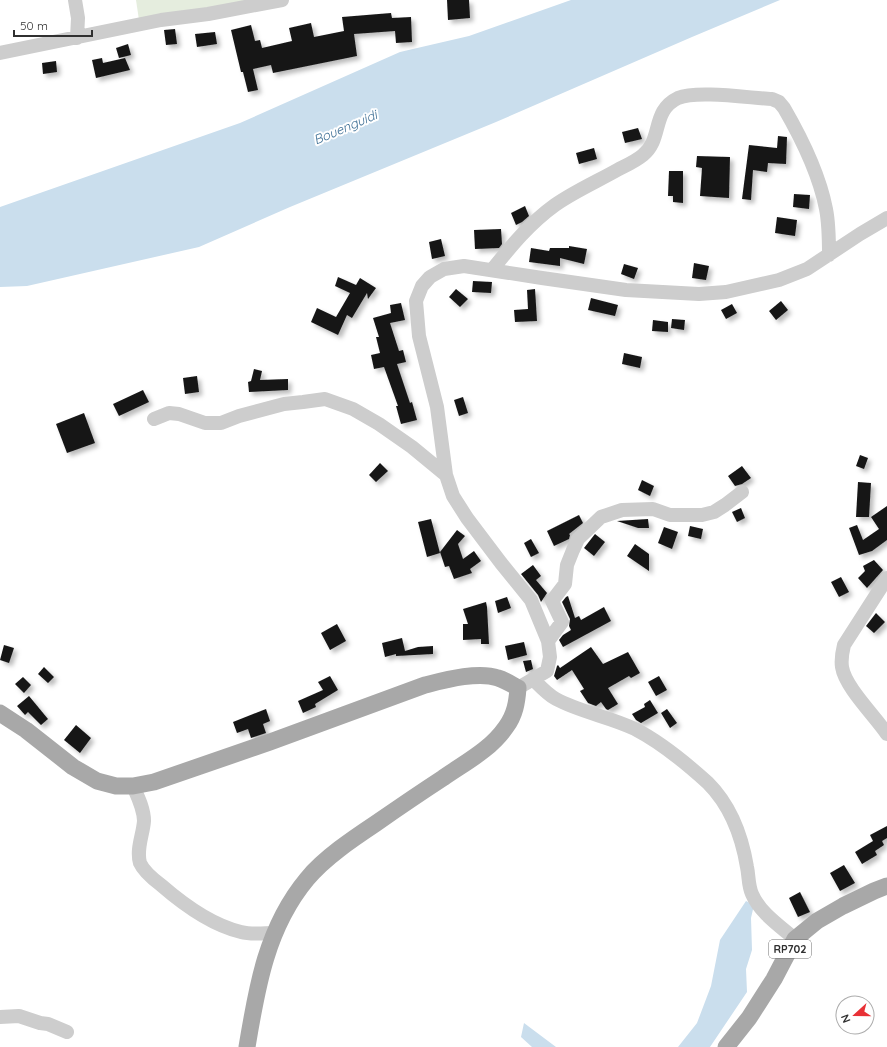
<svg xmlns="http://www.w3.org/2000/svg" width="887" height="1047" font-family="Quicksand,sans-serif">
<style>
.green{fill:#e5edde}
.water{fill:#cadeed}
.building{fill:#171717;filter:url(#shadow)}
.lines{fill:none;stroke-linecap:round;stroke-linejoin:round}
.minor{stroke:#cdcdcd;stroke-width:14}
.major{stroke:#a8a8a8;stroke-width:17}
.labels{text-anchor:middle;stroke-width:4;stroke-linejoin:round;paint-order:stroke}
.shield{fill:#fff;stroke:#6e6e6e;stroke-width:1}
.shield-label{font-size:11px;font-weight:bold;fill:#303030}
.water-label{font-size:13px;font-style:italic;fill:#3c6e94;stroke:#fff}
</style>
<defs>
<filter id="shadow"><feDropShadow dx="3.5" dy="3.5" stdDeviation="2" flood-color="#0004"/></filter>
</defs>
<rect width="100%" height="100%" fill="#fff"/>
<!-- green -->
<path class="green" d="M136 0H251L139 20Z"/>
<!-- water -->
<path class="water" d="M571 0H780L692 37 496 122 290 207 199 247 27 286 0 287V207L240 123 400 52 469 36Z
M746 901 754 905 751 918 752 950 746 969 747 992 710 1047H678L697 1023 711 986 720 940Z
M524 1023 556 1047H532L521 1037Z"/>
<!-- building -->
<path class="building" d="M447 0H469L470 18 448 20Z
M391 13 392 18 411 17 412 42 396 43 395 31 354 34 357 56 273 73 271 65 253 69 258 90 248 92 243 72H241L231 30 251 25 255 41 260 40 262 48 292 41 289 28 311 23 314 37 344 31 342 17Z
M175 29 177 44 166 45 164 30Z
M215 32 217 44 197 47 195 34Z
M128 44 131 55 119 58 116 48Z
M102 58 103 63 125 58 130 70 96 78 92 60Z
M56 61 57 72 43 74 42 63Z
M638 128 642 139 625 143 622 132Z
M778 136 787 137 786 164 768 163 767 172 753 170 751 200 742 199 749 145 777 148Z
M594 148 597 159 579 164 576 153Z
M697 156 730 157 729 198 700 196 702 168 696 167Z
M669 171H683V203L673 202V196H668Z
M794 194 810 195 809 209 793 207Z
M525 206 529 216 522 222 516 225 511 213Z
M777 217 797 220 795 236 775 233Z
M501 229 502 244 499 248 475 249 474 230Z
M441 239 445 256 432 259 429 242Z
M569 246 587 249 584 264 560 258V266L529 262 531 248 549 251 550 248H569Z
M694 263 709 266 706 280 692 278Z
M624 264 638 268 634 279 621 274Z
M338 277 356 285 360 278 376 288 368 299 367 293 352 318 347 315 338 335 311 322 317 308 336 317 350 293 335 286Z
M473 281 492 282 491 293 472 292Z
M456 289 468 299 460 307 449 297Z
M535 289 537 321 515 322 514 310 528 309 527 290Z
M591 298 618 305 615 316 588 310Z
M781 301 788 310 776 320 769 311Z
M401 303 405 320 390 323 399 351 403 350 406 362 397 364 410 403 412 402 417 420 401 424 396 406H398L384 367 374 369 371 355 380 353 376 337H379L373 318 391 313 390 305Z
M732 304 737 313 726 319 721 310Z
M672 319 685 320 684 330 671 328Z
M653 320 668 322V332L652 331Z
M624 353 642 357 640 368 622 364Z
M254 369 262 371 260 380 288 379V390L249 392 248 382 251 381Z
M197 376 199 392 185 394 183 378Z
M143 390 149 402 119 416 113 404Z
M463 397 468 413 459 416 454 400Z
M84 413 95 443 67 453 56 424Z
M860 455 868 458 864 469 856 466Z
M380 463 388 471 376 482 369 475Z
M742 466 751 478 742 484 735 486 728 476Z
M642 480 654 486 650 496 638 490Z
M858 482 871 483 869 517H856Z
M887 506V540L872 551 859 555 849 528 857 525 863 540 879 529 871 517Z
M741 508 745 518 737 522 732 512Z
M579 515 583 523 569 534 570 535 569 539 554 546 547 531Z
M431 519 440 553 427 557 418 522Z
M648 519 649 528H638L617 521Z
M690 526 703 529 701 539 688 536Z
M664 527 678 532 672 549 658 543Z
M457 530 465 536 458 544 463 559 474 551 481 561 470 569 472 573 454 579 449 566 445 567 440 552Z
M595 534 605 542 594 556 584 548Z
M531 539 539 553 531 557 524 543Z
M635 544 649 554V571L627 556Z
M874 560 883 570 867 588 858 578 865 571 863 566Z
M533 565 541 576 536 580 547 593 541 602 538 595 521 574Z
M841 577 849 592 839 597 831 582Z
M568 596 575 618 579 616 581 620 604 607 611 621 563 647 559 640 563 635 571 630 569 626 570 619 562 602 566 597Z
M507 597 511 608 498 613 495 601Z
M486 602 487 607 489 644H481V639L463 640V624H468L463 609Z
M876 613 885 622 874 633 866 626Z
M337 624 346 641 330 650 321 633Z
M402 638 405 651 418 647 433 646V654L396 656V654L385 657 382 643Z
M524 642 527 655 508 660 505 646Z
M4 645 14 648 9 663 0 660Z
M591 647 603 664 628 652 640 673 631 678 629 676 608 688 618 704 608 710 606 709 601 702 596 706 588 703 580 691 584 689 572 670 557 680 554 676 557 666 558 665 560 668Z
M531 660 533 669 526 672 523 661Z
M44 667 54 677 48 683 38 674Z
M330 676 338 690 315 704 316 707 303 713 298 701 323 690 318 682Z
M659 676 667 690 656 696 648 682Z
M23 677 31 685 24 693 15 684Z
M29 696 48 719 41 725 28 712 25 715 17 706Z
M650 700 658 713 641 723 636 720 632 714 645 707 644 704Z
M266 709 270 721 263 724 266 733 251 738 248 729 237 733 233 722Z
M667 709 677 723 670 728 661 713Z
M76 725 91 738 80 753 64 740Z
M887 826V838L882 841 884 845 875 851 877 855 862 864 855 852 873 841 870 835Z
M844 865 855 883 840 891 830 873Z
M800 892 810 912 798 917 789 898Z"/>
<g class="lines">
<!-- minor -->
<path class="minor" d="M75 0 78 18 77 38
M0 53 161 20 208 14 282 0
M492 270C511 246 530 223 555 205 575 191 598 181 619 169 627 165 636 161 643 155 663 139 651 111 678 98 697 90 750 98 772 99L779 102 784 108C802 139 819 173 826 209 829 224 829 240 829 255
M154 419 169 413 179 414 205 423H221L239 416 284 404 303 402 325 399 353 409 379 424 412 447 446 475
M887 578 844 645C842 653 841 660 842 667 845 687 875 716 887 734
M548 641 562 622 552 601 565 584 567 565 573 550 578 539 601 517 622 510 653 509 670 515H702L714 512 725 505 742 492
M533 679C540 686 547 694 556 699 580 712 610 717 635 729 662 743 686 763 708 783 730 805 742 837 747 867 749 876 748 885 752 894 760 913 780 926 795 939
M518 688 547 671 550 657 548 641 531 600 501 563 467 518 453 496 446 475 437 407 419 336 416 301 422 286 430 277 444 269 464 266 542 278 626 290 699 294 726 292 779 280 807 269 860 234 887 218
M133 786C138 797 144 809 144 821 143 835 136 849 140 863 144 872 153 879 161 885 184 905 211 925 241 932 252 935 264 933 275 933
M0 1017 19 1016 40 1023 48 1024 67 1032"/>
<!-- major -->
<path class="major" d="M0 713 26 730 73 767 97 781 116 786H133L154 782 270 742 425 685C445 680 478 671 498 678 505 680 511 684 518 688 517 702 515 715 506 727 490 750 466 762 443 778 420 793 398 808 375 824 354 838 324 858 307 879 267 927 257 986 247 1047
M726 1047 749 1018 774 979 795 939 817 921 843 906 874 891 887 886"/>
</g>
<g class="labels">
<!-- shield labels -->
<rect class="shield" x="769" y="940" width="42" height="18" rx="3"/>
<g class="shield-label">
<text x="790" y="953">RP702</text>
</g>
<!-- water labels -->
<g class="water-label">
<text transform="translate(345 127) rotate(-23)" y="5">Bouenguidi</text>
</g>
</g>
<!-- north arrow -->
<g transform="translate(855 1015) rotate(249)"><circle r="19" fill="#ffffff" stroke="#acacac"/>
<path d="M0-3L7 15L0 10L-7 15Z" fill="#e83136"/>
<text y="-6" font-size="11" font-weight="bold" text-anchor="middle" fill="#303030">N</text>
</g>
<!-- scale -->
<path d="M14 30v6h78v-6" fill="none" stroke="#303030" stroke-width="2"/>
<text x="20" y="30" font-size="12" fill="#303030" stroke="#ffffff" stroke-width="3" paint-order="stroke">50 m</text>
</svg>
